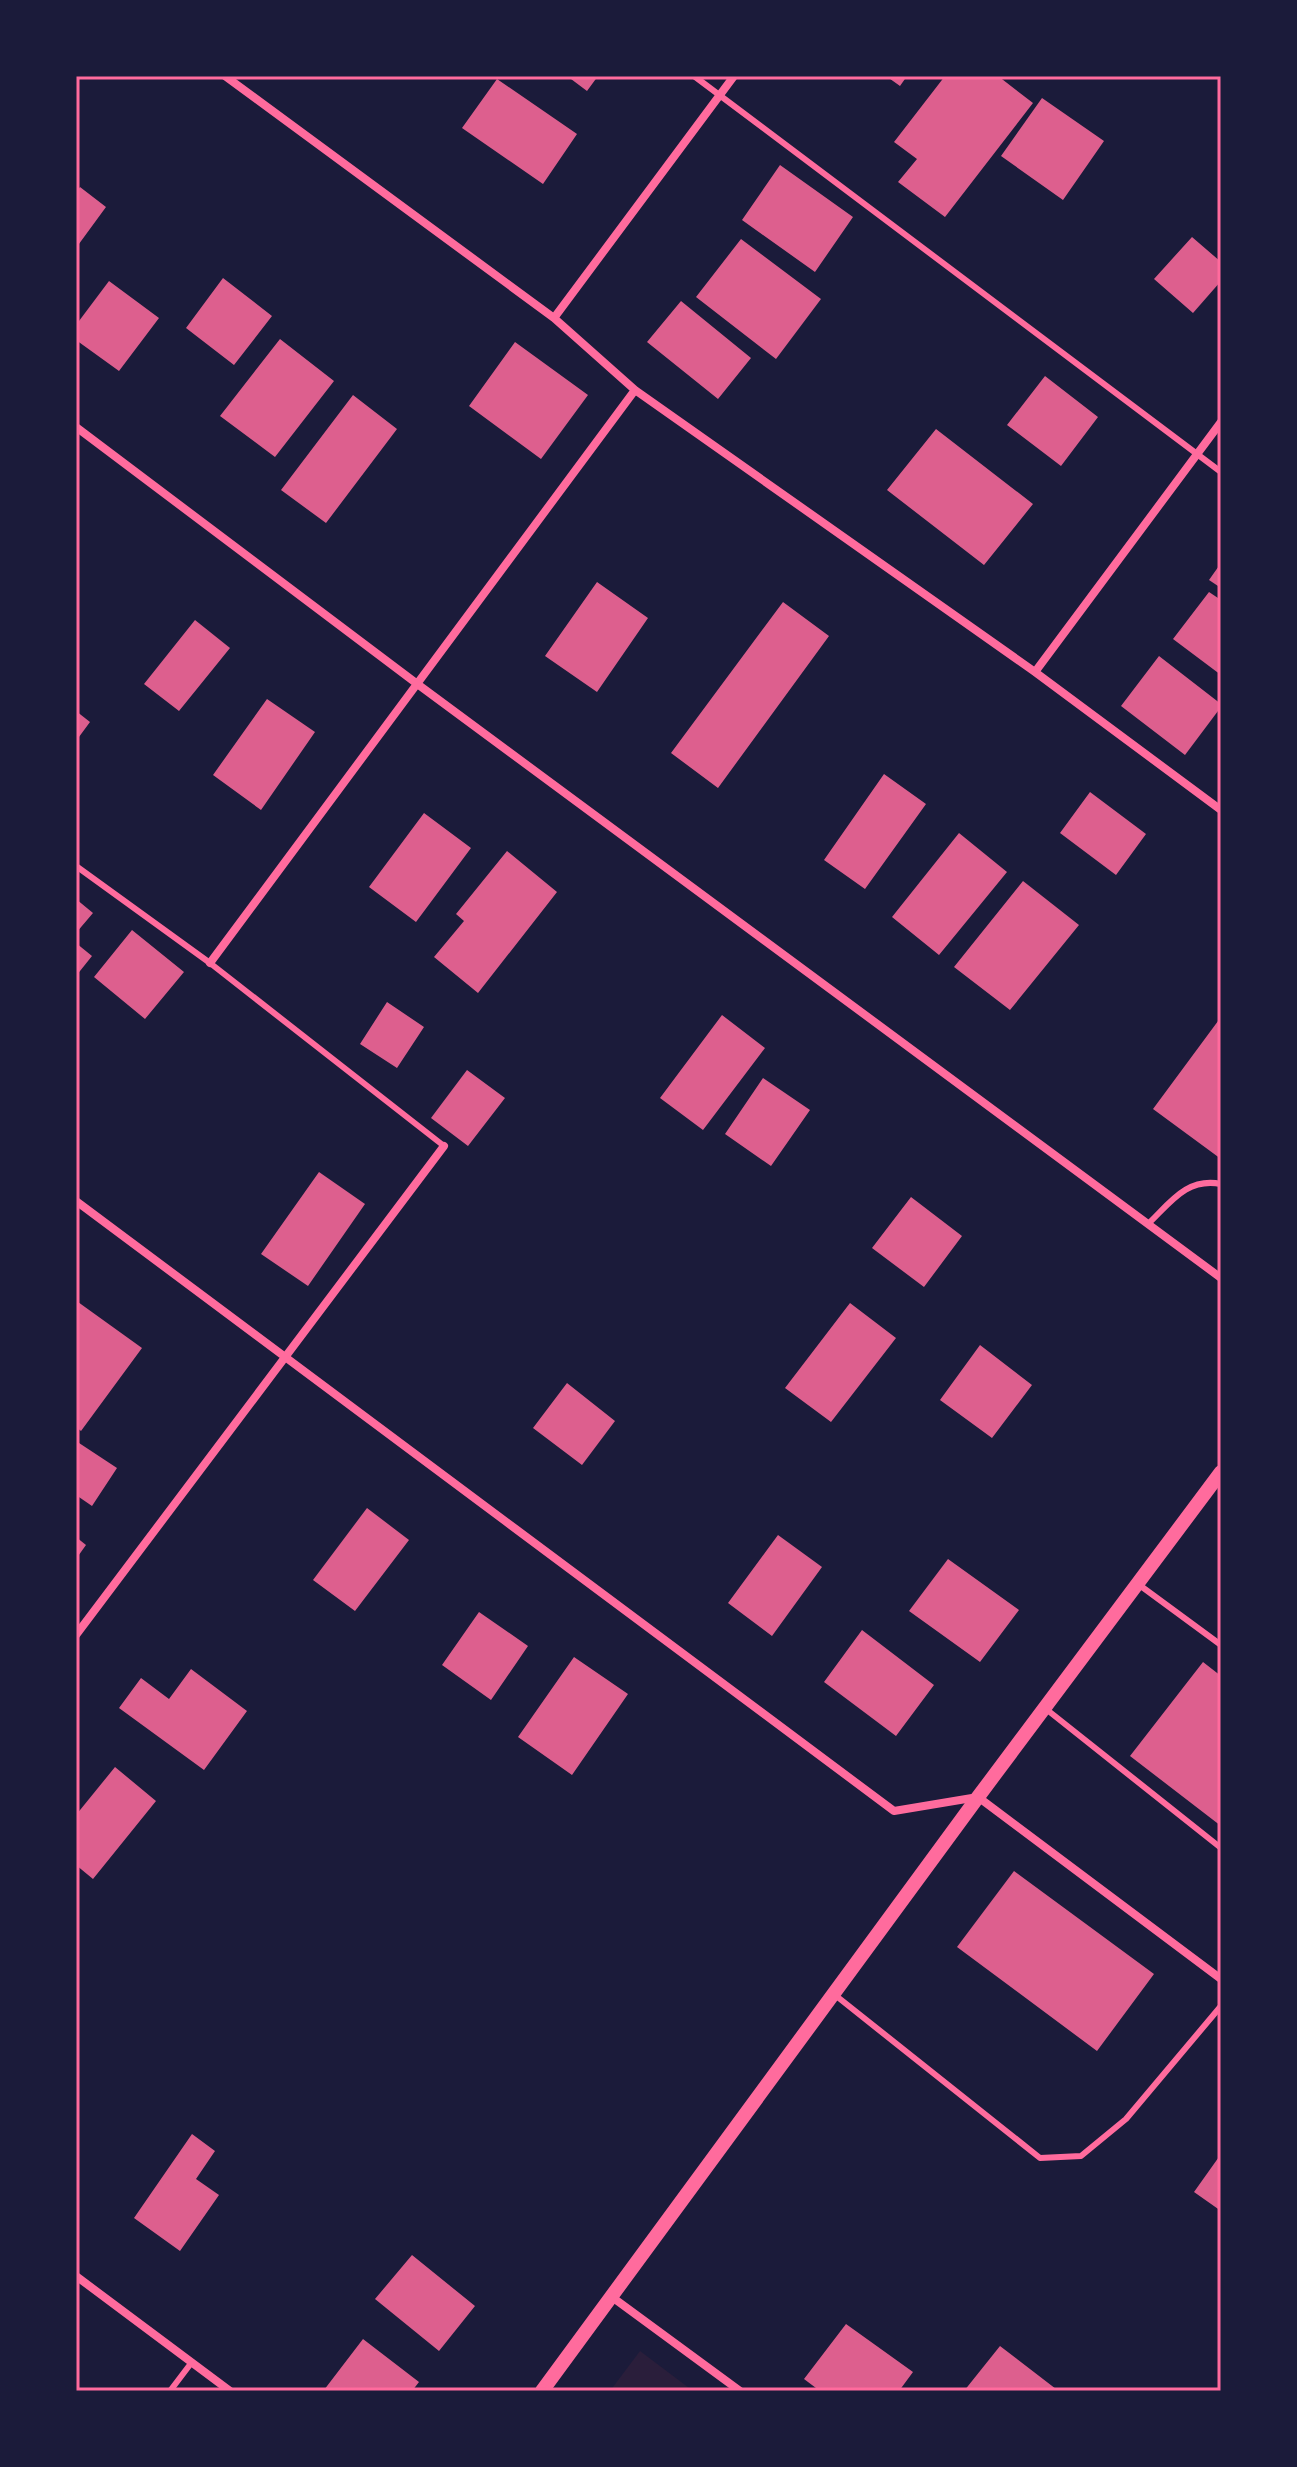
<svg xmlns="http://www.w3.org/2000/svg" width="1297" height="2467" font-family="Helvetica,sans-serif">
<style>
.green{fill:#2a1e3b}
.building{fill:#dd5f8e}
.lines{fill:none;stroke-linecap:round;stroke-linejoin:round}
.service{stroke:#ff6b9d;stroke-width:6}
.minor{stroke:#ff6b9d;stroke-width:8}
.tertiary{stroke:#ff6b9d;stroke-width:14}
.neatline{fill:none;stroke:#ff6b9d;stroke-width:3}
</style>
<rect width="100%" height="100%" fill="#1b1b3a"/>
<!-- green -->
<path class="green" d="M640 2351 693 2391H610Z"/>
<!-- building -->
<path class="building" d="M567 76H598L587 91Z
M886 76H907L900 86Z
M945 76H998L1033 103 945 217 898 182 917 159 894 142Z
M497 79 577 134 543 184 462 128Z
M1042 98 1104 141 1063 200 1001 156Z
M780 165 853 217 815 272 742 220Z
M80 187 106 207 76 248V193Z
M1192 237 1221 262V281L1193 313 1154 279Z
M741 239 821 299 776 359 696 297Z
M223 278 272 316 234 365 186 328Z
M109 281 159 318 119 371 76 340V325Z
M681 301 751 358 718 399 647 342Z
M280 339 334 381 275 457 220 416Z
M515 342 588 395 541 459 469 406Z
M1045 376 1098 417 1061 466 1007 425Z
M353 395 397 429 326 523 281 490Z
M936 429 1033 504 984 565 887 490Z
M1221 563V588L1209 580Z
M597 582 648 618 597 692 545 656Z
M1209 592 1221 600V675L1173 639Z
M783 602 829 636 718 788 671 753Z
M195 620 230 648 179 711 144 684Z
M1159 656 1221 704V707L1185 755 1121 706Z
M267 699 315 732 261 810 213 775Z
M76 711 90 722 76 741Z
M884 774 926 804 865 889 824 860Z
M1090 792 1146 834 1116 875 1060 833Z
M424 813 471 848 416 922 369 887Z
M959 833 1007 872 939 955 892 917Z
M507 851 557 892 478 993 434 957 464 921 456 914Z
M1023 881 1079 925 1010 1010 954 967Z
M76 899 93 913 76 933Z
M132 930 184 972 145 1019 94 977Z
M76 943 92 956 76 976Z
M387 1002 424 1027 397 1068 360 1044Z
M722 1015 765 1048 703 1130 660 1098Z
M1221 1017V1159L1153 1109Z
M467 1070 505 1098 468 1146 431 1118Z
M763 1078 810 1110 771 1166 725 1134Z
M319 1172 365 1204 308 1286 261 1254Z
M911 1197 962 1236 924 1287 872 1248Z
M78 1302 142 1348 81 1431 76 1427V1348L79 1344 76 1343V1305Z
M850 1303 896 1338 831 1422 785 1388Z
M980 1345 1032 1385 992 1438 940 1400Z
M567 1383 615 1421 582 1465 533 1428Z
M76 1441 117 1468 92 1506 76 1495Z
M367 1508 409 1540 355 1611 313 1580Z
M778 1535 822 1567 772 1636 728 1603Z
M76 1537 86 1545 76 1559Z
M948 1559 1019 1610 980 1662 909 1611Z
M479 1612 528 1646 491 1700 442 1665Z
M862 1630 934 1685 896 1736 824 1682Z
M574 1657 628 1694 572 1775 518 1737Z
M1203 1662 1221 1676V1826L1130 1756Z
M191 1669 247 1711 204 1770 119 1708 141 1678 169 1699Z
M115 1767 156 1801 93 1879 76 1865V1815Z
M1014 1871 1154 1974 1097 2051 957 1947Z
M192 2134 215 2151 196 2179 219 2195 180 2251 134 2218Z
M1221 2154V2211L1194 2192Z
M412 2255 475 2306 439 2351 375 2299Z
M846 2324 913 2372 899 2391H820L804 2379Z
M363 2339 419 2382 412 2391 324 2390Z
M1000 2346 1056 2389 1054 2391H964Z"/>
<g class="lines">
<!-- service -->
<path class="service" d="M694 76 1221 472
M76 866 210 963 444 1146
M1148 1224C1170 1203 1187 1177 1221 1184
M1138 1584 1221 1645
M1046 1709 1221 1848
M835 1995 1040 2158 1081 2156 1126 2119 1221 2006
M170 2391 192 2362"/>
<!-- minor -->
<path class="minor" d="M225 76 554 318 635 390 1035 672 1221 810
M554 318 734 76
M76 427 416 683 1221 1278
M1035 672 1221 422
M210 963 635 390
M76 1201 894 1811 978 1797 1221 1979
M76 1635 444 1146
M76 2276 230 2391
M612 2297 740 2391"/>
<!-- tertiary -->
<path class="tertiary" d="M542 2391 978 1797 1221 1472"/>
</g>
<!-- border -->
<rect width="1297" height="2467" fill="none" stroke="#1b1b3a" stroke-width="156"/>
<rect x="78" y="78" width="1141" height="2311" class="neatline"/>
</svg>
